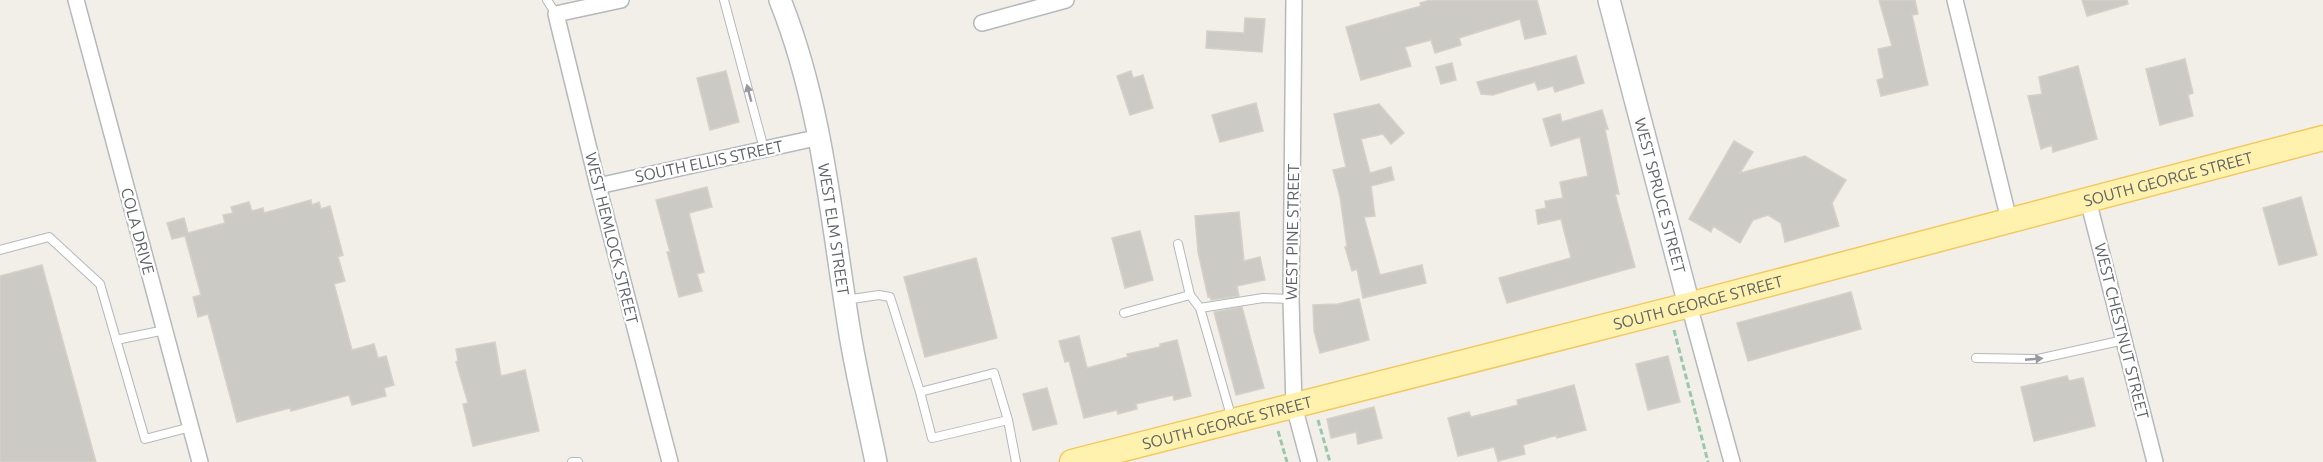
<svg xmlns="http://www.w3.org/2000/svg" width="2323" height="462" font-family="Ubuntu,sans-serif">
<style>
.building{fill:#cccac5;stroke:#d6d1c6;stroke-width:1.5}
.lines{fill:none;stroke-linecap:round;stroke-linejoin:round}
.lane-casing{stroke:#b5b8bc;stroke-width:10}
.street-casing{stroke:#b5b8bc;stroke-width:18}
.secondary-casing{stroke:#b6babf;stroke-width:24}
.primary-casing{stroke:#f2c960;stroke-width:27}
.path{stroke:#9cc7a9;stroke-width:3;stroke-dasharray:6 3;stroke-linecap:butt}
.lane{stroke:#fff;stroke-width:8}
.street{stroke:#fff;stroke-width:15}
.secondary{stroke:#fff;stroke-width:21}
.primary{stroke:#fff2af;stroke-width:24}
.oneway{fill:#979a9d}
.labels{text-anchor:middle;stroke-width:4.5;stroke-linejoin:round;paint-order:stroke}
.street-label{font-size:16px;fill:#5f6368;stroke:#fff}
</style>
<rect width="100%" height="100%" fill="#f1efe8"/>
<!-- building -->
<path class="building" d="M1430 0H1537L1546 34 1525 39 1520 19 1459 38 1461 45 1435 53 1431 40 1405 47 1411 66 1361 80 1346 27 1421 6 1420 3Z
M1879 0H1915L1918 14 1912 15 1928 85 1881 96 1877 80 1884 78 1878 49 1892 46Z
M2082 0H2127L2128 4 2087 16Z
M1245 18 1265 19 1262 52 1206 48 1207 31 1244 33Z
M1576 56 1584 83 1555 92 1553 86 1538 90 1535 82 1493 95 1481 94 1477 82Z
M2185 59 2193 93 2188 95 2193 116 2160 125 2146 69Z
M1452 63 1456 80 1441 84 1436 67Z
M2078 66 2097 139 2053 152 2052 145 2041 149 2028 96 2042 94 2039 77Z
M726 71 739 122 710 130 697 78Z
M1131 71 1133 78 1143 75 1153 108 1130 115 1117 76Z
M1256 103 1263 131 1220 142 1212 115Z
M1379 104 1404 133 1391 144 1383 134 1361 139 1370 173 1391 167 1394 180 1371 186 1375 216 1364 217 1380 275 1422 265 1426 283 1363 298 1357 269 1352 271 1345 247H1347L1340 197 1333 170 1346 167 1334 114Z
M1602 110 1608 129 1605 130 1619 194H1615L1635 267 1507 303 1499 278 1571 258 1561 219 1538 224 1536 210 1546 208 1545 201 1563 198 1560 182 1588 176 1580 137 1551 146 1543 119 1560 114 1562 122Z
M1734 141 1753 152 1740 173 1805 156 1846 180 1832 203 1839 226 1785 242 1781 223 1768 215 1753 220 1740 243 1713 226 1711 232 1689 219Z
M707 187 712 207 689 213 704 272 697 274 702 291 679 297 667 252H670L656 200Z
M2301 197 2317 255 2279 265 2263 208Z
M311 200 312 205 319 202 321 209 330 206 343 255 338 257 345 281 334 284 352 350 374 344 378 358 386 356 394 385 384 388 386 396 352 405 349 395 291 411 290 408 237 422 208 314 198 317 193 297 201 295 185 236 172 239 167 223 184 218 188 233 225 223 223 215 233 213 231 207 249 202 252 211 263 208 264 213Z
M1239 212 1244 261 1260 257 1265 280 1237 286 1239 296 1211 300 1210 296 1208 297 1198 252 1195 216Z
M1140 231 1153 280 1125 288 1112 238Z
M976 258 997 338 925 357 904 277Z
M42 265 96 462H0V276Z
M1851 292 1861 329 1748 361 1737 323Z
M1359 299 1369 340 1320 353 1314 331 1313 305 1338 304Z
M1242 307 1264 388 1236 395 1214 312Z
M1079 336 1087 368 1128 357 1127 354 1160 347V344L1177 340 1191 396 1174 400 1173 395 1136 404 1137 409 1118 414 1117 410 1084 418 1069 361 1065 362 1059 341Z
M495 342 501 376 525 370 539 431 473 446 463 404 468 403 456 362 458 361 456 349Z
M1668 356 1680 402 1648 410 1636 364Z
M2067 376 2069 381 2083 378 2095 426 2034 441 2021 387Z
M1574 385 1586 430 1557 438V435L1523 445 1525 454 1498 461 1494 447 1458 456 1448 418 1469 412 1471 417 1518 405 1517 400Z
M1047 388 1057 424 1033 430 1023 394Z
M1374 407 1382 438 1358 444 1356 432 1331 438 1327 419Z"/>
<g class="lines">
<!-- lane casing -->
<g class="lane-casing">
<path id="lane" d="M547 0 556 14
M724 0 764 149
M1178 244 1190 295 1200 308 1232 419
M0 250 49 237 100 284 145 439 191 427
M845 300 879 295 890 297 920 392 994 373 1008 420 1016 462
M1200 308 1263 298 1291 299
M1124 313 1190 295
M116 340 165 330
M1976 358 2038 359 2124 340
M920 392 932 438 1008 420
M572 462H578"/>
</g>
<!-- street casing -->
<g class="street-casing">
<path id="street" d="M76 0 200 462
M621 0 556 14 598 186 670 462
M1294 0 1291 299 1294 406 1309 462
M1955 0 2009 220
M982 23 1066 0
M598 186 820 137
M2088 200 2155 462
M1689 305 1732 462"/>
</g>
<!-- secondary casing -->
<g class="secondary-casing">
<g id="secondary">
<path id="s1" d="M780 0C822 105 831 217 849 328 856 373 867 417 876 462"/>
<path id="s2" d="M1609 0 1689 305"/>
</g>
</g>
<!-- primary casing -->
<g class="primary-casing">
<g id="primary">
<path id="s3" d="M1072 462 1689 305 2323 138"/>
</g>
</g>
<!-- path -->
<path class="path" d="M1674 330 1708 462
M1318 420 1330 462
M1278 431 1287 462"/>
<!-- lane -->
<use href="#lane" class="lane"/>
<!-- street -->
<use href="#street" class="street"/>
<!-- secondary -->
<use href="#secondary" class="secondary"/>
<!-- primary -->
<use href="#primary" class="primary"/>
</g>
<!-- one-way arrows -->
<defs><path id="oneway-solid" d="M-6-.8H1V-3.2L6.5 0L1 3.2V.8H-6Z" transform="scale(1.5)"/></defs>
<g class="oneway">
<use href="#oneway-solid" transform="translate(749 93) rotate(-105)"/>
<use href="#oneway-solid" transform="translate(2034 359) rotate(-5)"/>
</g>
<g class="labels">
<!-- street labels -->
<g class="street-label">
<text transform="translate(709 161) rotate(-12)" y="6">SOUTH ELLIS STREET</text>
<text dy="6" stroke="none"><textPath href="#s3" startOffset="1132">SOUTH GEORGE STREET</textPath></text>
<text dy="6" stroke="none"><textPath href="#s2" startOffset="202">WEST SPRUCE STREET</textPath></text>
<text dy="6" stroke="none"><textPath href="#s1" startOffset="236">WEST ELM STREET</textPath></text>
<text transform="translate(138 231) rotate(75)" y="6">COLA DRIVE</text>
<text transform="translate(1292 232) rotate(-89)" y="6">WEST PINE STREET</text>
<text transform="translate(612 238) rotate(76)" y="6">WEST HEMLOCK STREET</text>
<text dy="6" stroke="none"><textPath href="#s3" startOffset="646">SOUTH GEORGE STREET</textPath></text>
<text transform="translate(2122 331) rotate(76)" y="6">WEST CHESTNUT STREET</text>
<text dy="6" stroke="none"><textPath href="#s3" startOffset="160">SOUTH GEORGE STREET</textPath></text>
</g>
</g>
</svg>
